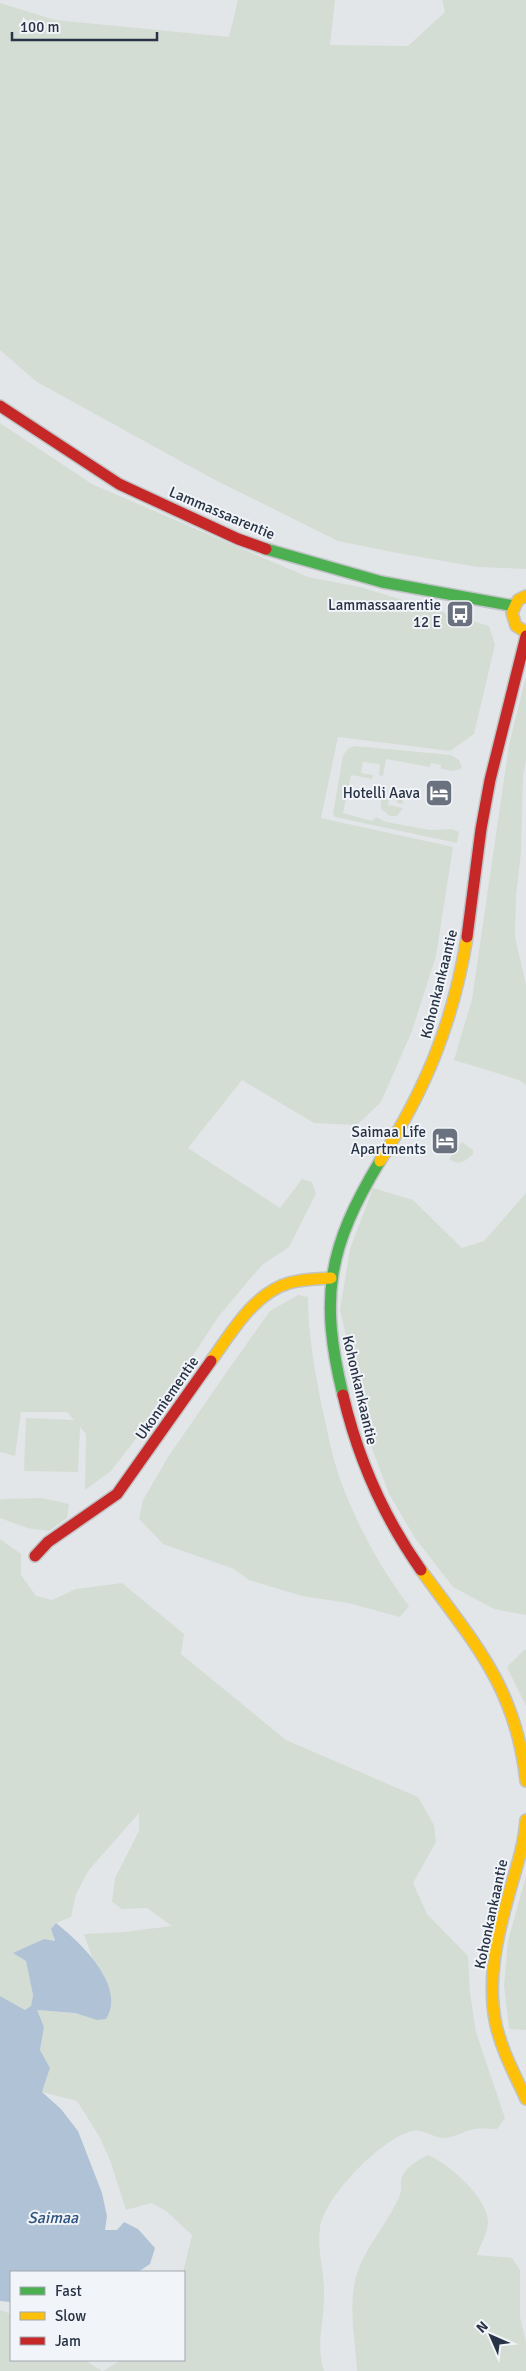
<svg xmlns="http://www.w3.org/2000/svg" width="526" height="2371" font-family="Signika,sans-serif">
<style>
.green{fill:#d4ddd4}
.water{fill:#b0c3d6}
.lines{fill:none;stroke-linecap:round;stroke-linejoin:round}
.fast-casing{stroke:#c1c4c7;stroke-width:14}
.slow-casing{stroke:#c1c4c7;stroke-width:14}
.jam-casing{stroke:#c1c4c7;stroke-width:14}
.fast{stroke:#4caf50;stroke-width:11}
.slow{stroke:#ffc107;stroke-width:11}
.jam{stroke:#c62828;stroke-width:11}
.labels{text-anchor:middle;stroke-width:4;stroke-linejoin:round;paint-order:stroke}
.street-label{font-size:15px;fill:#283345;stroke:#f1f4f8}
.poi-label{font-size:15px;fill:#283345;stroke:#f1f4f8;text-anchor:end}
.water-label{font-size:16px;font-style:italic;fill:#2e537d;stroke:#f1f4f8}
</style>
<rect width="100%" height="100%" fill="#e3e6e9"/>
<!-- green -->
<path class="green" d="M238 0H335L330 45 408 46 445 12 442 0H526V569L478 567 397 553 338 541 213 479 37 382 0 350V3L55 20 229 37Z
M0 423 92 484 261 557 308 577 360 587 489 626 495 645 474 734 450 751 338 737 321 818 453 847 436 956 412 1031 381 1102 357 1125 314 1123 242 1080 188 1148 280 1208 302 1179 312 1182 316 1194 289 1247 262 1265 219 1316 151 1419 111 1471 85 1490 86 1434 80 1427 78 1472 24 1471 26 1418 74 1420 67 1412H21L15 1456 0 1452Z
M526 676V761L523 775 521 852 516 896 515 937 526 985V1085L519 1080 454 1060 472 999 509 745Z
M355 746 451 755 459 760 462 768 454 771 441 769V765L431 763 430 767 386 759 383 776 379 775 380 764 363 762 361 773 373 775 372 779 351 775 343 813 372 821 376 817 386 822 430 830 451 829 459 832 457 843 335 817 333 814 343 755 349 748Z
M391 791 400 794 404 804 397 803V798L390 797Z
M385 793 389 800 388 805 403 808 397 816H390L381 809V796Z
M462 1142 473 1150V1154C464 1162 460 1166 449 1159Z
M373 1188 413 1200 462 1248 484 1241 526 1193V1615L494 1609 453 1587 415 1538 389 1494 370 1443 340 1310 350 1249Z
M298 1295 308 1297C308 1333 314 1366 321 1402 328 1434 334 1468 347 1497 363 1536 384 1573 409 1606L400 1617 348 1603 302 1596 249 1580 234 1569 163 1544 139 1519 143 1500 168 1457 226 1373 270 1311Z
M42 1498 69 1504 67 1518 49 1531 27 1528 0 1518V1500L2 1499Z
M0 1539 21 1554V1575L36 1596 52 1600 76 1589 122 1583 184 1634 181 1654 286 1740 418 1797 434 1825 436 1842 413 1883 427 1914 468 1956 470 1993 476 2032 505 2118 497 2129C490 2129 481 2128 474 2129 465 2131 454 2137 445 2138 434 2138 421 2128 412 2131 382 2138 324 2197 320 2228 317 2250 324 2270 324 2292 325 2319 315 2344 324 2371H103L121 2360H184L183 2272 192 2235 166 2211 151 2203 126 2210 110 2160 99 2136 77 2101 42 2092 50 2068 40 2050 44 2027 36 2010 75 2013 97 2020 105 1978 93 1960 84 1934 124 1932 172 1926 147 1908 122 1909 112 1902 115 1878 139 1831V1813L89 1870 76 1894 71 1917 56 1923 51 1929 55 1942 44 1939 14 1953 26 1961 33 1995 31 2006 25 2010 0 1996Z
M524 1650H526V1706L507 1667Z
M526 1876V2030L509 2029 504 1985 508 1941Z
M428 2155C448 2163 488 2198 488 2222 488 2233 480 2245 477 2255L512 2258 520 2270V2317L526 2342V2371H357C355 2335 346 2300 360 2265 369 2244 385 2226 395 2205 397 2201 400 2196 401 2191 402 2188 400 2184 401 2180 404 2167 417 2161 428 2155Z
M0 2310 11 2314V2360H85L102 2371H0Z"/>
<!-- water -->
<path class="water" d="M56 1923C80 1942 127 1986 106 2019L97 2020 75 2013 37 2010 44 2027 40 2050 50 2068 42 2092 61 2109 78 2131 102 2193 107 2216 105 2230H117L124 2222 138 2229 155 2248 150 2264 138 2272H11V2302L0 2301V1996L25 2010 31 2006 33 1995 26 1961 13 1953 44 1939 55 1941 51 1929Z"/>
<g class="lines">
<!-- fast casing -->
<g class="fast-casing">
<path id="fast" d="M266 549 382 582 514 606
M343 1395C319 1297 328 1247 380 1161"/>
</g>
<!-- slow casing -->
<g class="slow-casing">
<path id="slow" d="M526 596 518 600 512 613 516 626 526 632
M380 1161C426 1088 453 1023 467 937
M211 1361C231 1333 254 1293 289 1283 303 1279 317 1279 331 1278
M421 1570C474 1643 516 1687 526 1781
M526 1820C524 1848 514 1874 507 1901 496 1941 487 1984 496 2025 502 2051 515 2075 526 2099"/>
</g>
<!-- jam casing -->
<g class="jam-casing">
<path id="jam" d="M0 406 119 484 238 539 266 549
M467 937 481 829 490 780 526 636
M343 1395C358 1459 383 1516 421 1570
M35 1556 48 1542 117 1494 211 1361"/>
</g>
<!-- fast -->
<use href="#fast" class="fast"/>
<!-- slow -->
<use href="#slow" class="slow"/>
<!-- jam -->
<use href="#jam" class="jam"/>
</g>
<!-- icons -->
<defs>
<g id="bus-square" transform="scale(1.4375)"><rect x="-9" y="-9" width="18" height="18" rx="4" fill="#69727e" stroke="#f1f4f8"/><path d="M-5-6H5V4H4V6H2V4H-2V6H-4V4H-5ZM-3.5-4V0h7V-4ZM-3.5 1.2v1.5H-2V1.2ZM2 1.2v1.5H3.5V1.2Z" fill="#fff"/></g>
<g id="hotel-square" transform="scale(1.4375)"><rect x="-9" y="-9" width="18" height="18" rx="4" fill="#69727e" stroke="#f1f4f8"/><path d="M-6-4.5h1.5V1H6V5H4.5V3h-9V5H-6ZM-4 0a1.8 1.8 0 1 1 3.6 0ZM.5 0V-2.5h3Q6-2.5 6 0Z" fill="#fff"/></g>
</defs>
<g fill-rule="evenodd">
<use href="#bus-square" x="460" y="614"/>
<use href="#hotel-square" x="439" y="793"/>
<use href="#hotel-square" x="445" y="1141"/>
</g>
<g class="labels">
<!-- street labels -->
<g class="street-label">
<text transform="translate(222 513) rotate(23)" y="5">Lammassaarentie</text>
<text transform="translate(439 984) rotate(-76)" y="5">Kohonkankaantie</text>
<text transform="translate(360 1390) rotate(77)" y="5">Kohonkankaantie</text>
<text transform="translate(167 1398) rotate(-55)" y="5">Ukonniementie</text>
<text transform="translate(491 1914) rotate(-78)" y="5">Kohonkankaantie</text>
</g>
<!-- poi labels -->
<g class="poi-label">
<text x="441" y="610">Lammassaarentie<tspan x="441" dy="17">12 E</tspan></text>
<text x="420" y="798">Hotelli Aava</text>
<text x="426" y="1137">Saimaa Life<tspan x="426" dy="17">Apartments</tspan></text>
</g>
<!-- water labels -->
<g class="water-label">
<text x="53" y="2223">Saimaa</text>
</g>
</g>
<!-- legend -->
<rect x="10" y="2271" width="175" height="90" fill="#f1f4f8" stroke="#a1a7b0"/>
<rect x="20" y="2287" width="25" height="8" fill="#4caf50" stroke="#a1a7b0"/>
<text x="55" y="2296" font-size="15" fill="#283345">Fast</text>
<rect x="20" y="2312" width="25" height="8" fill="#ffc107" stroke="#a1a7b0"/>
<text x="55" y="2321" font-size="15" fill="#283345">Slow</text>
<rect x="20" y="2337" width="25" height="8" fill="#c62828" stroke="#a1a7b0"/>
<text x="55" y="2346" font-size="15" fill="#283345">Jam</text>
<!-- north arrow -->
<g transform="translate(491 2336) rotate(315)" stroke="#f1f4f8" stroke-width="4" paint-order="stroke">
<path d="M0-4L9 19L0 12L-9 19Z" fill="#283345"/>
<text y="-8" font-size="14" font-weight="bold" text-anchor="middle" fill="#283345">N</text>
</g>
<!-- scale -->
<path d="M12 32v8h145v-8" fill="none" stroke="#283345" stroke-width="2.5"/>
<text x="20" y="32" font-size="15" fill="#283345" stroke="#f1f4f8" stroke-width="4" paint-order="stroke">100 m</text>
</svg>
